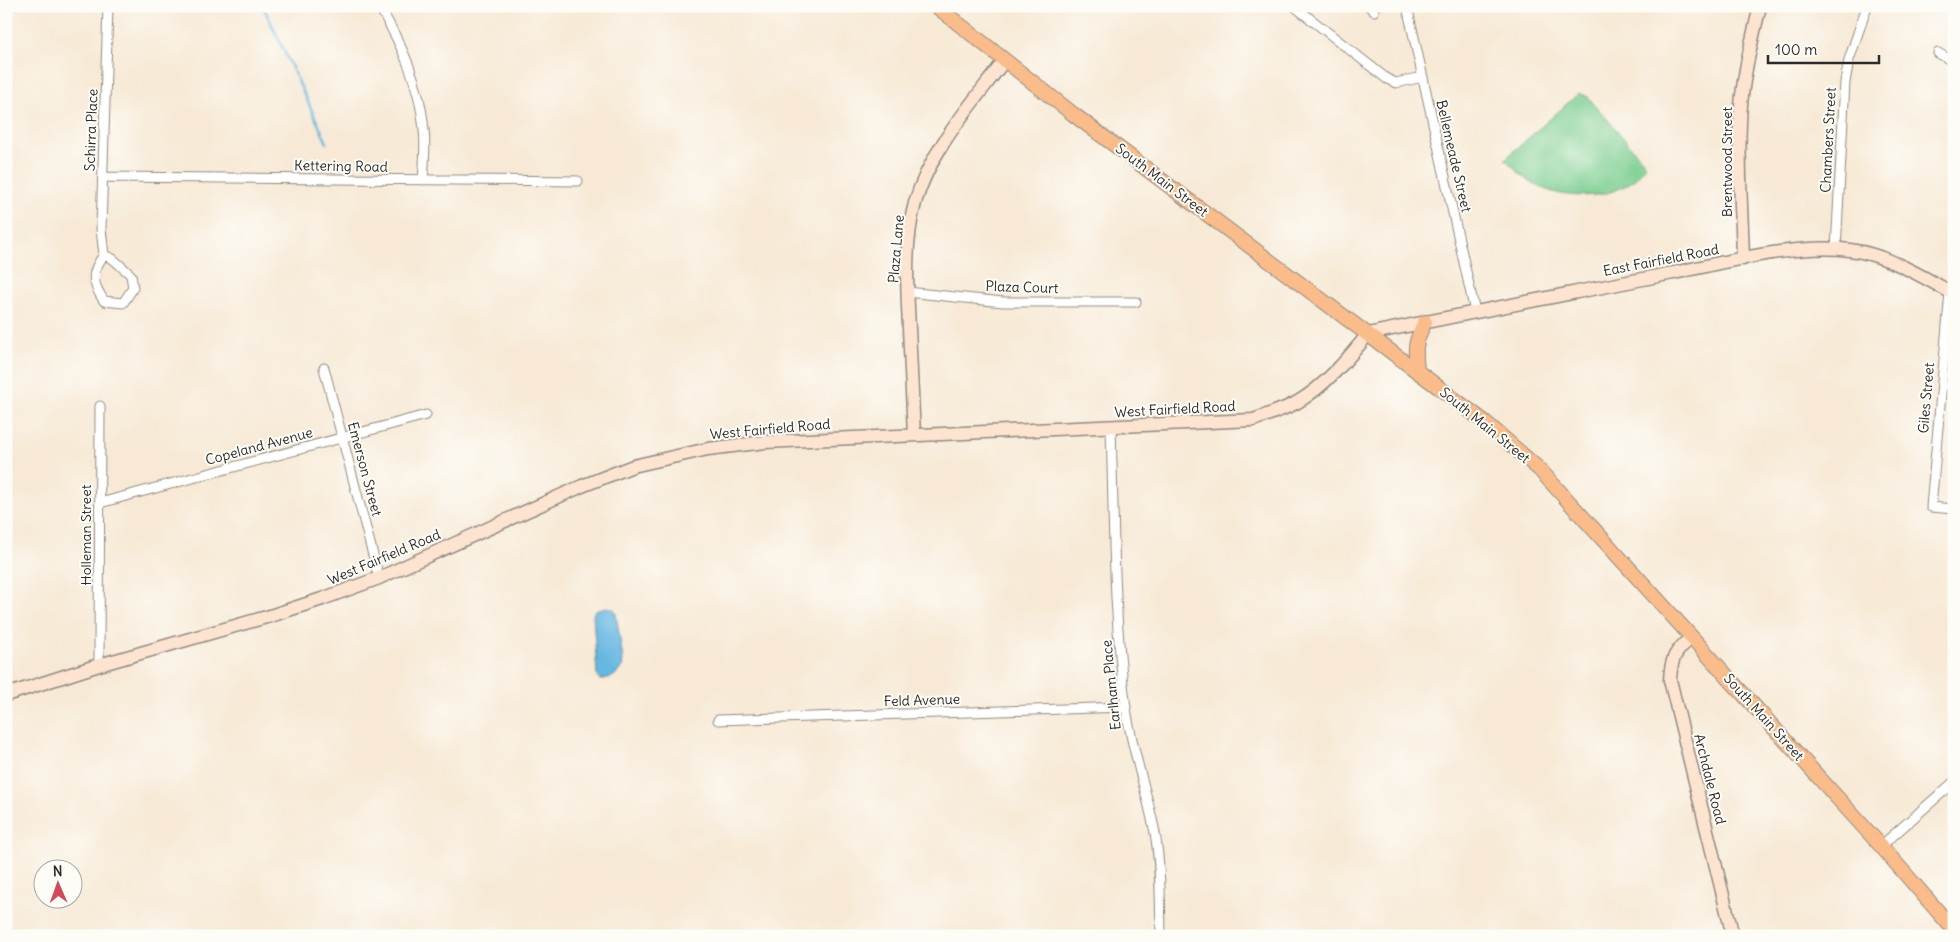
<svg xmlns="http://www.w3.org/2000/svg" width="1960" height="942" font-family="Delius,sans-serif">
<style>
.green{fill:#7acd90;stroke:#527c5e}
.water{fill:#66b7e1;stroke:#487186}
.lines{fill:none;stroke-linecap:round;stroke-linejoin:round}
.stream{stroke:#66b7e1;stroke-width:2.5}
.street-casing{stroke:#918a80;stroke-width:11}
.secondary-casing{stroke:#918a80;stroke-width:15}
.primary-casing{stroke:#918a80;stroke-width:16}
.street{stroke:#fff;stroke-width:9}
.secondary{stroke:#fde4d1;stroke-width:12}
.primary{stroke:#fabc8b;stroke-width:14}
.labels{text-anchor:middle;stroke-width:4;stroke-linejoin:round;paint-order:stroke}
.street-label{font-size:14px;fill:#2b2b2b;stroke:#fdfcf7}
</style>
<rect width="100%" height="100%" fill="#fdfcf7"/>
<filter id="ink" filterUnits="userSpaceOnUse"><feTurbulence type="fractalNoise" baseFrequency=".02" numOctaves="2"/><feDisplacementMap in="SourceGraphic" scale="10" xChannelSelector="R" yChannelSelector="G"/><feConvolveMatrix kernelMatrix="1 2 1 2 8 2 1 2 1" color-interpolation-filters="sRGB"/></filter>
<filter id="wash" filterUnits="userSpaceOnUse"><feTurbulence type="fractalNoise" baseFrequency=".0096" numOctaves="4" result="noise"/><feDisplacementMap in="SourceGraphic" scale="20" xChannelSelector="R" yChannelSelector="G"/><feGaussianBlur stdDeviation="1.12" result="paint"/><feColorMatrix in="noise" values="0 0 0 0 0 0 0 0 0 0 0 0 0 0 0 0 0 1.4 0 .05"/><feComposite in="paint" operator="in"/></filter>
<g filter="url(#wash)">
<rect width="100%" height="100%" fill="#f7e9d5"/>
<!-- green -->
<path class="green" d="M1578 94 1587 96 1646 164C1630 199 1573 202 1542 188 1527 182 1516 170 1505 159Z"/>
<!-- water -->
<path class="water" d="M607 607 614 609 616 614 623 659 622 668 614 676 600 680 597 674 593 615 595 610Z"/>
<g class="lines">
<!-- stream -->
<path class="stream" d="M263 6 327 143"/>
</g>
</g>
<g filter="url(#ink)">
<g class="lines">
<!-- street casing -->
<g class="street-casing">
<path id="street" d="M379 6C402 45 420 84 424 130 426 146 424 164 423 180
M1294 6 1387 79 1396 83 1423 77
M1369 6 1374 11
M1407 6 1475 312
M1938 53 1954 62
M103 177 578 181
M1836 249 1845 82 1849 60 1867 6
M104 255 101 229 108 6
M104 255 113 259 131 275 133 288 123 303 104 301C92 283 90 273 104 255Z
M907 292 1003 302H1136
M1950 292 1931 507 1954 509
M324 368 379 578
M1111 427C1114 521 1113 615 1126 708 1132 751 1147 791 1155 833 1161 867 1160 902 1161 936
M100 503 426 415
M99 665 100 406
M718 720 1126 707
M1881 846 1954 782"/>
</g>
<!-- secondary casing -->
<g class="secondary-casing">
<path id="secondary" d="M1743 259C1742 214 1738 168 1740 122 1741 83 1751 44 1760 6
M914 435C912 399 911 364 909 328 907 287 904 243 915 203 930 150 972 104 1004 61
M1692 637C1675 651 1671 658 1670 680L1733 936
M6 695 99 665 270 616 322 599 379 578 582 486 633 466 708 449 765 442 1253 420C1267 415 1282 410 1296 403 1324 387 1348 359 1368 334 1468 313 1568 294 1668 274 1723 263 1794 243 1850 250 1888 255 1921 276 1954 294"/>
</g>
<!-- primary casing -->
<g class="primary-casing">
<path id="primary" d="M936 6 1073 114 1485 422 1540 470 1881 846 1954 930
M1417 371C1415 350 1414 342 1425 322"/>
</g>
<!-- street -->
<use href="#street" class="street"/>
<!-- secondary -->
<use href="#secondary" class="secondary"/>
<!-- primary -->
<use href="#primary" class="primary"/>
</g>
</g>
<g class="labels">
<!-- street labels -->
<g class="street-label">
<text transform="translate(91 130) rotate(-88)" y="5">Schirra Place</text>
<text transform="translate(1828 140) rotate(-87)" y="5">Chambers Street</text>
<text transform="translate(1454 156) rotate(77)" y="5">Bellemeade Street</text>
<text transform="translate(1727 162) rotate(-90)" y="5">Brentwood Street</text>
<text transform="translate(341 166) rotate(1)" y="5">Kettering Road</text>
<text transform="translate(1162 180) rotate(37)" y="5">South Main Street</text>
<text transform="translate(896 249) rotate(-85)" y="5">Plaza Lane</text>
<text transform="translate(1661 260) rotate(-11)" y="5">East Fairfield Road</text>
<text transform="translate(1022 287) rotate(2)" y="5">Plaza Court</text>
<text transform="translate(1926 398) rotate(-85)" y="5">Giles Street</text>
<text transform="translate(1175 409) rotate(-3)" y="5">West Fairfield Road</text>
<text transform="translate(1485 425) rotate(39)" y="5">South Main Street</text>
<text transform="translate(770 429) rotate(-5)" y="5">West Fairfield Road</text>
<text transform="translate(259 446) rotate(-15)" y="5">Copeland Avenue</text>
<text transform="translate(365 469) rotate(75)" y="5">Emerson Street</text>
<text transform="translate(86 535) rotate(-90)" y="5">Holleman Street</text>
<text transform="translate(384 557) rotate(-23)" y="5">West Fairfield Road</text>
<text transform="translate(1111 685) rotate(-96)" y="5">Earlham Place</text>
<text transform="translate(922 700) rotate(-2)" y="5">Feld Avenue</text>
<text transform="translate(1764 717) rotate(48)" y="5">South Main Street</text>
<text transform="translate(1710 779) rotate(76)" y="5">Archdale Road</text>
</g>
</g>
<!-- margin -->
<rect width="1960" height="942" fill="none" stroke="#fdfcf7" stroke-width="25"/>
<!-- north arrow -->
<g transform="translate(58 884) rotate(358)"><circle r="24" fill="#fdfcf7" stroke="#a9a8a5"/>
<path d="M0-4L9 19L0 12L-9 19Z" fill="#d1495b"/>
<text y="-8" font-size="14" font-weight="bold" text-anchor="middle" fill="#2b2b2b">N</text>
</g>
<!-- scale -->
<path d="M1768 55v8h111v-8" fill="none" stroke="#2b2b2b" stroke-width="2.5"/>
<text x="1775" y="55" font-size="15" fill="#2b2b2b" stroke="#fdfcf7" stroke-width="4" paint-order="stroke">100 m</text>
</svg>
